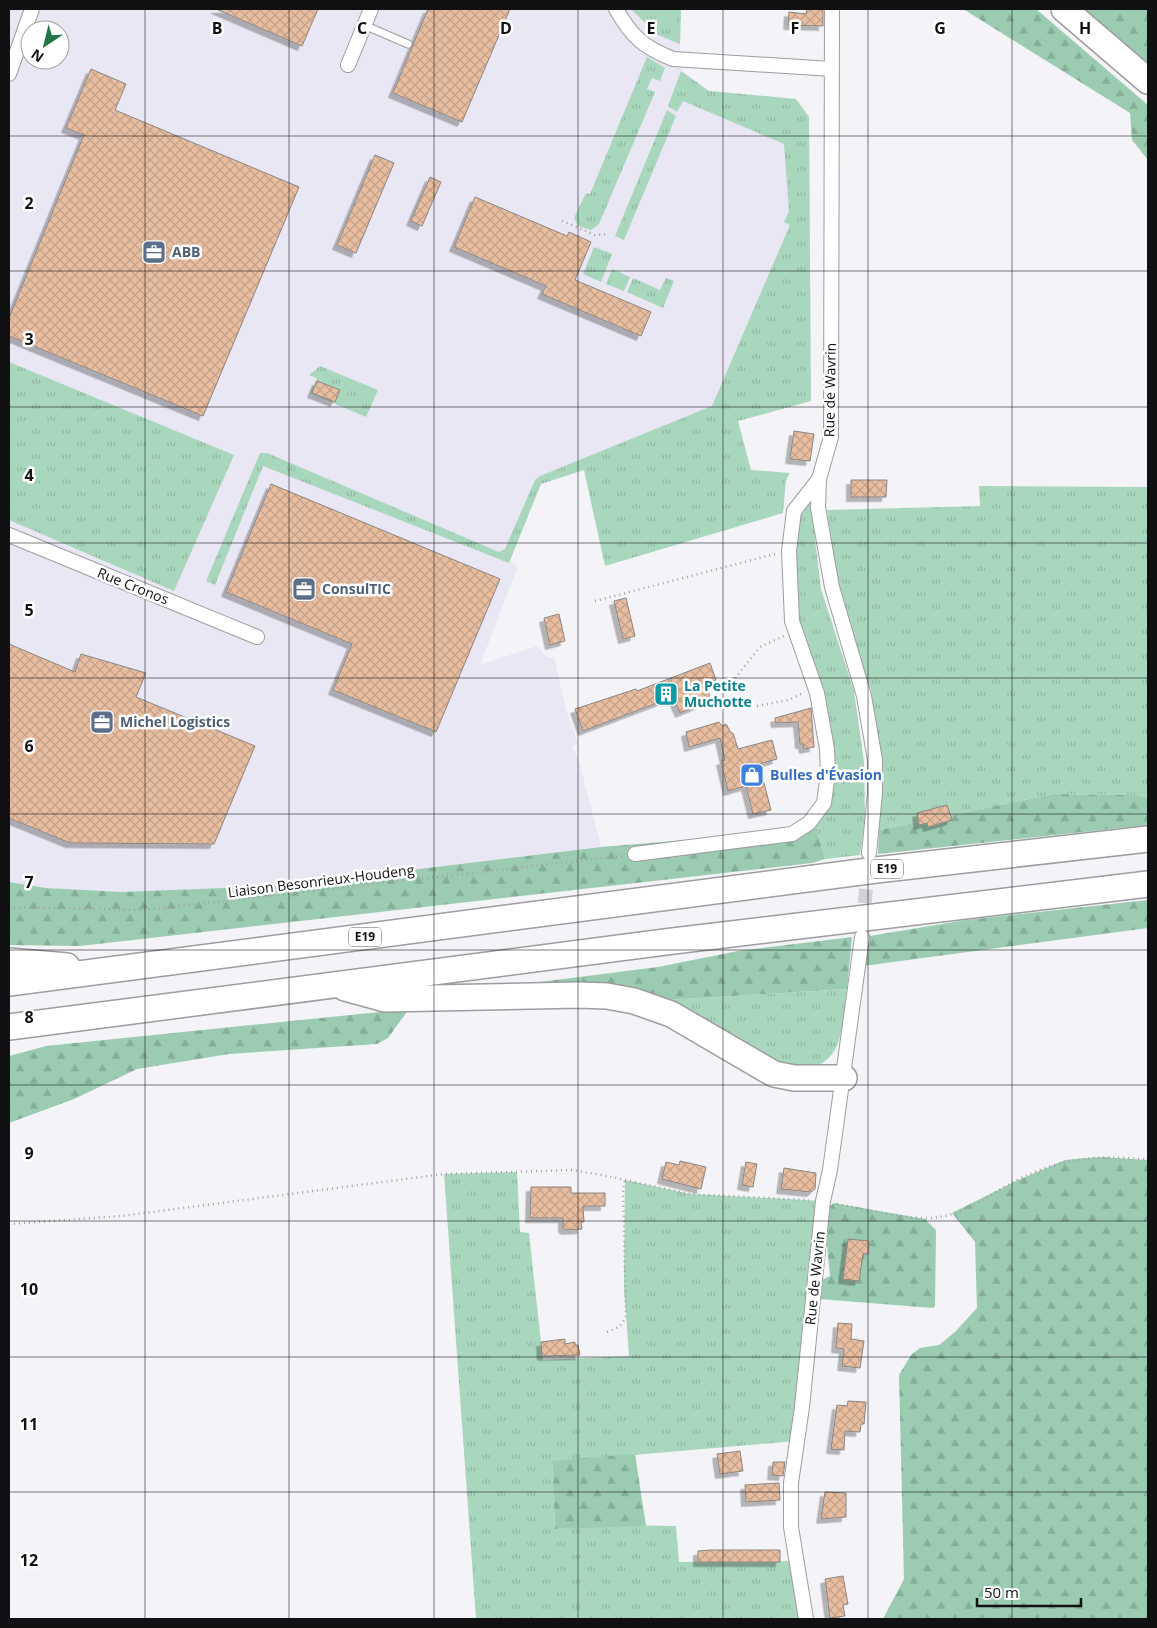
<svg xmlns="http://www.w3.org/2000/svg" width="1157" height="1628" font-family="'Open Sans',sans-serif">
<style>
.built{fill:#e9e7f3;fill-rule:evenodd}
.grass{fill:url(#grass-tufts)}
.forest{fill:url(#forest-firs)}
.building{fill:url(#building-cross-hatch);stroke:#8a8683;filter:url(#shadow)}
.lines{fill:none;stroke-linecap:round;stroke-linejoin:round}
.minor-tunnel{stroke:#d2d1d5;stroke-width:14;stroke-dasharray:14 7;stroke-linecap:butt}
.service-casing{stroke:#9d9ca0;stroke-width:9}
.minor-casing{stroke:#9d9ca0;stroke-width:16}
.motorway-casing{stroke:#9d9ca0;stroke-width:28}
.path{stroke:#a1a0a3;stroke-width:2.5;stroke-dasharray:1 4;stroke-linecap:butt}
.service{stroke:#fff;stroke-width:7}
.minor{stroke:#fff;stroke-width:14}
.motorway{stroke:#fff;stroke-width:25}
.grid{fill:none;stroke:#111012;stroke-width:1;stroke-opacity:0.55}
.labels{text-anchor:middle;stroke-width:5;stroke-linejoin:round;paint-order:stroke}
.shield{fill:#fff;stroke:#585859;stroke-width:1}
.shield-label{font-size:12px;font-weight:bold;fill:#111012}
.service-label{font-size:14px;font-weight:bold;fill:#4e5e75;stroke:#fff;text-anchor:start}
.street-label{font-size:14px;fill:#111012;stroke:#fff}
.culture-label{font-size:14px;font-weight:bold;fill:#0d838f;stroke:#fff;text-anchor:start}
.shop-label{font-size:14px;font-weight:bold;fill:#366cbe;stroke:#fff;text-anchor:start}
.grid-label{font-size:16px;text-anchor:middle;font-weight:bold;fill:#111012;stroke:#fff;stroke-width:5;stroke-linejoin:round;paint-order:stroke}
</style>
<defs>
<pattern id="grass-tufts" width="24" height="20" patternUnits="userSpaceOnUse" patternTransform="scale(1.25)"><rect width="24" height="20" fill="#a9d7be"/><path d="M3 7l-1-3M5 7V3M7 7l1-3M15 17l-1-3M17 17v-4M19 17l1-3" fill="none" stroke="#90b8a2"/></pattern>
<pattern id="forest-firs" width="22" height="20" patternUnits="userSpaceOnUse" patternTransform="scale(1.25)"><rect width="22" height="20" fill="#9bccb2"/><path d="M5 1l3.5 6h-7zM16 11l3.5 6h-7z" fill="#84ae98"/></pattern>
<pattern id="building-cross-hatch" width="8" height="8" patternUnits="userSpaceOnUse" patternTransform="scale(1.25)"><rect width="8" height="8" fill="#e8bda0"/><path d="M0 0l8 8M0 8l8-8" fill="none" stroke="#c6a189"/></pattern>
<filter id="shadow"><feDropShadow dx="-4.5" dy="4.5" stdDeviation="0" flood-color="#0004"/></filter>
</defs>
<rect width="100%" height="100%" fill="#f4f3f7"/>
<!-- built -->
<path class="built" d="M9 9H681L680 44 682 71 709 91 796 99 803 107 809 117 811 401 738 421 540 484 509 562 518 566 480 665 537 646 548 658 554 657 566 710 578 743 572 746 579 761 601 847 279 886 121 892 46 888 9 882ZM30 30H60V60H30Z"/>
<!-- grass -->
<path class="grass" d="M631 9H681L680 44 656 34Z
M647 57 665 68 660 81 652 78 647 89 655 92 599 224 591 230 578 226 574 218 586 193 590 194Z
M681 71 709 91 796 99 809 117 811 401 738 421 751 470 790 473 786 480 783 513 605 566 584 470 541 484 509 563 263 466 215 585 206 581 260 453H267L499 552 505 549 535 480 540 476 712 406 790 225 784 222 789 211 784 144 683 101 677 112 668 106Z
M667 110 676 116 624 240 615 236Z
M594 247 612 254 601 282 583 274Z
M612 269 630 277 624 291 606 284Z
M633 278 660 290 666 278 674 281 663 308 627 292Z
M9 362 234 455 174 591 9 520Z
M320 366 378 390 366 417 310 393 317 378 309 375Z
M979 486 1148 487V798L1136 795 1053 794 879 830 881 761 871 690 838 588 827 510 980 506Z
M807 500 811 506 821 589 854 691 864 762 865 817 860 855 825 859 820 841 814 826 831 793 800 635 794 553 799 513Z
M847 989C840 1036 846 1068 787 1073L651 1001Z
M517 1172 520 1232 529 1233 543 1360 629 1356 624 1288 625 1180 690 1194 823 1201 796 1441 552 1462 555 1529 615 1525 676 1526 679 1562 797 1561 806 1619H476L444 1174Z"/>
<!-- forest -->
<path class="forest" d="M963 9H1036L1148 105V160L1132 140 1130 113Z
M1079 9H1148V69Z
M1053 794 1136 795 1148 798V825L878 854 879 830Z
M814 826 820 841 825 859 812 863 80 946 9 945V882L46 888 121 892 279 886 601 847 735 836Z
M1148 900V928L863 966 870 936 966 920Z
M852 937 847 989 651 1001 477 990 658 967 738 951Z
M409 1009 388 1038 377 1044 229 1054 137 1069 74 1099 9 1123V1056L46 1046Z
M1099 1157 1148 1160V1619H883L904 1579 899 1375 911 1355 920 1348 939 1345 955 1332 977 1308 975 1242 952 1213 1016 1181 1065 1160Z
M834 1203 925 1219 936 1230 935 1306 933 1308 819 1299 818 1282 830 1276 827 1246 823 1243 826 1209Z
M635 1454 646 1526 555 1529 552 1461Z"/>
<!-- building -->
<path class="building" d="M216 9H318L302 46Z
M428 9H510L462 122 393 93Z
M807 9H823V26L788 25 789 12 806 14Z
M91 69 126 84 115 110 299 187 203 416 9 336V318L84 135 66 128Z
M375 155 394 163 356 253 337 245Z
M430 177 441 182 422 226 411 221Z
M475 197 567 236 569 232 591 242 575 280 651 312 641 336 542 294 546 286 454 247Z
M317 381 340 390 335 402 312 393Z
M794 431 814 434 810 461 790 459Z
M851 480H887L886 497H851Z
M271 484 500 579 436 732 333 690 352 644 226 592Z
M626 598 635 636 623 639 614 601Z
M559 614 565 641 550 645 544 618Z
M9 644 75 672 81 654 146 673 136 697 255 746 214 844 70 843 9 818Z
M710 663 716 680 706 684 711 700 680 713 673 697 583 731 575 709 636 689 637 691Z
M811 708 814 747 804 749 803 744H800L798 722 776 723 775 718Z
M719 722 722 726 726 724 731 733H733L738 749 772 740 777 759 759 764 771 810 753 814 746 786 728 791 721 761 725 760 720 738 689 747 686 732Z
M947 805 952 820 928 827 927 823 919 825 917 813Z
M680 1161 706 1167 701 1189 662 1179 666 1162 679 1165Z
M746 1162 757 1164 753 1187 742 1185Z
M784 1168 816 1173 815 1189 811 1192 781 1189Z
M531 1187H571V1193H605V1206H583L584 1222H581L582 1229 566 1230 563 1228V1218H530Z
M848 1239 869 1241 868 1254H863L859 1281 843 1279Z
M838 1323 852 1324 851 1339 864 1341 860 1368 842 1366 844 1349 836 1348Z
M565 1339V1344L575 1342V1345H578L580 1355 542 1356 541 1342Z
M848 1401 866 1402 864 1424H861L860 1432 845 1431 844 1450 831 1449 837 1405 847 1406Z
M740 1451 743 1471 720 1474 717 1454Z
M773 1462H785L783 1476 772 1475Z
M779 1483 780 1500 746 1502 745 1485Z
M825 1492 846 1493V1517L821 1519Z
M710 1550H780V1562H698V1551Z
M843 1576 848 1604 843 1605 845 1616 830 1618 825 1579Z"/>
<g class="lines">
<!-- minor-tunnel -->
<path class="minor-tunnel" d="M863 924 868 865"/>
<!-- service casing -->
<g class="service-casing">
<path id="service" d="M364 25 408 44"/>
</g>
<!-- minor casing -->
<g class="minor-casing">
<path id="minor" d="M616 9C632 37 643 47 673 59L832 69
M832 9 831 437 819 479 818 508 832 587 864 696 875 760V793L869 853
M348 65 371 9
M9 74 32 9
M9 535 257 637
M635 854 792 834 809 823 824 803 828 773 827 749 817 693 792 621 789 551 794 511 819 479
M806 1619 791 1527V1483L802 1407 823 1201 830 1170 862 937"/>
</g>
<!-- motorway casing -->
<g class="motorway-casing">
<path id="motorway" d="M1064 9 1148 81
M9 961 67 966
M9 983 876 870 1148 839
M345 988 385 999 578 995 607 996 634 1001 671 1014 774 1074 794 1078H844
M9 1027 673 941 1148 884"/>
</g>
<!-- path -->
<path class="path" d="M562 221 595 235 607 234
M595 601 775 554
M732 682 760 647 784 636
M757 706 789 700 803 693
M9 907 144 910 622 856
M837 1204C865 1209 912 1222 939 1217 967 1213 990 1194 1015 1181 1061 1158 1097 1154 1148 1160
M9 1224 121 1216 444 1174 571 1170 602 1175 690 1194 809 1200
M607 1332C618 1328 623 1326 626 1314L623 1189 625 1180"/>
<!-- service -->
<use href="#service" class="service"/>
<!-- minor -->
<use href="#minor" class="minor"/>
<!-- motorway -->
<use href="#motorway" class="motorway"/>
</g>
<!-- grid -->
<path class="grid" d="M145 9V1619M289 9V1619M434 9V1619M578 9V1619M723 9V1619M868 9V1619M1012 9V1619M9 136H1148M9 271H1148M9 407H1148M9 543H1148M9 678H1148M9 814H1148M9 950H1148M9 1085H1148M9 1221H1148M9 1357H1148M9 1492H1148"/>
<!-- icons -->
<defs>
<g id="office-square" transform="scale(1.25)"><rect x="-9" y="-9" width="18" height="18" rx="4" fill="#5c6f8a" stroke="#fff"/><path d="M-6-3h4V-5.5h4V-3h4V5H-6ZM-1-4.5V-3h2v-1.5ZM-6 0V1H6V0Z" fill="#fff"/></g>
<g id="building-square" transform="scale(1.25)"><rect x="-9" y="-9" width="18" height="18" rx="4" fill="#0f9aa8" stroke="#fff"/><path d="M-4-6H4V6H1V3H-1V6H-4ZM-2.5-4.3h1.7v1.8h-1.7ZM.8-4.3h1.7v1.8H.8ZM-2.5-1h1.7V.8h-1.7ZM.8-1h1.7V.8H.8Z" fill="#fff"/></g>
<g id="shop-square" transform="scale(1.25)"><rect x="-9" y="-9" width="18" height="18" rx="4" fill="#3f7fe0" stroke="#fff"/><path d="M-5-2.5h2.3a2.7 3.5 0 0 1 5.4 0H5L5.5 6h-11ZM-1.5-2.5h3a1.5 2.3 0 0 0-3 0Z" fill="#fff"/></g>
</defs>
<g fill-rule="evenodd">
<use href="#office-square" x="154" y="252"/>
<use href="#office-square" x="304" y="589"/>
<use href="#building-square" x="666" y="694"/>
<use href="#office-square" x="102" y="722"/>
<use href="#shop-square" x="752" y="775"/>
</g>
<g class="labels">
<!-- shield labels -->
<g class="shield">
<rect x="871" y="859.5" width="32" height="19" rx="4"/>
<rect x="349" y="927.5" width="32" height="19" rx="4"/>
</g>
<g class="shield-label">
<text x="887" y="873">E19</text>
<text x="365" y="941">E19</text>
</g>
<!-- service labels -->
<g class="service-label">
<text x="172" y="257">ABB</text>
<text x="322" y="594">ConsulTIC</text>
<text x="120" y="727">Michel Logistics</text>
</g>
<!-- street labels -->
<g class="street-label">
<text transform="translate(830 390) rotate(-89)" y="5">Rue de Wavrin</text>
<text transform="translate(133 586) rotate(22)" y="5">Rue Cronos</text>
<text transform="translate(321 881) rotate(-7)" y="5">Liaison Besonrieux-Houdeng</text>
<text transform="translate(815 1278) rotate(-84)" y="5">Rue de Wavrin</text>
</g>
<!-- culture labels -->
<g class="culture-label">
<text x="684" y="691">La Petite<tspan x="684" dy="16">Muchotte</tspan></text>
</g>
<!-- shop labels -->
<g class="shop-label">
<text x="770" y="780">Bulles d'Évasion</text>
</g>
</g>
<g class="grid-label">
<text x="217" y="34">B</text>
<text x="362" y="34">C</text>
<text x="506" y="34">D</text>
<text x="651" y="34">E</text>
<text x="795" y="34">F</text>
<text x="940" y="34">G</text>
<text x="1085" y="34">H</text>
<text x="29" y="209">2</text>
<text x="29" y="345">3</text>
<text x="29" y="481">4</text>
<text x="29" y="616">5</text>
<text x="29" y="752">6</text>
<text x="29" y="888">7</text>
<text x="29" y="1023">8</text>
<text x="29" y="1159">9</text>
<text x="29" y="1295">10</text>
<text x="29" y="1430">11</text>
<text x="29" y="1566">12</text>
</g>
<!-- border -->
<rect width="1157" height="1628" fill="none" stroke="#111012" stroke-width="20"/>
<!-- north arrow -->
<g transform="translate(45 45) rotate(215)"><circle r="24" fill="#ffffff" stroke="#a09fa0"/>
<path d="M0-4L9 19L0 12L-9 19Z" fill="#227547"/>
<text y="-8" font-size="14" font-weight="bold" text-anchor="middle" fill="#111012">N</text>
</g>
<!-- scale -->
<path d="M977 1598v8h104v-8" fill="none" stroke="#111012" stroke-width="2.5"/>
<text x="984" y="1598" font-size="15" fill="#111012" stroke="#ffffff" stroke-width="4" paint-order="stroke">50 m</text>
</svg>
